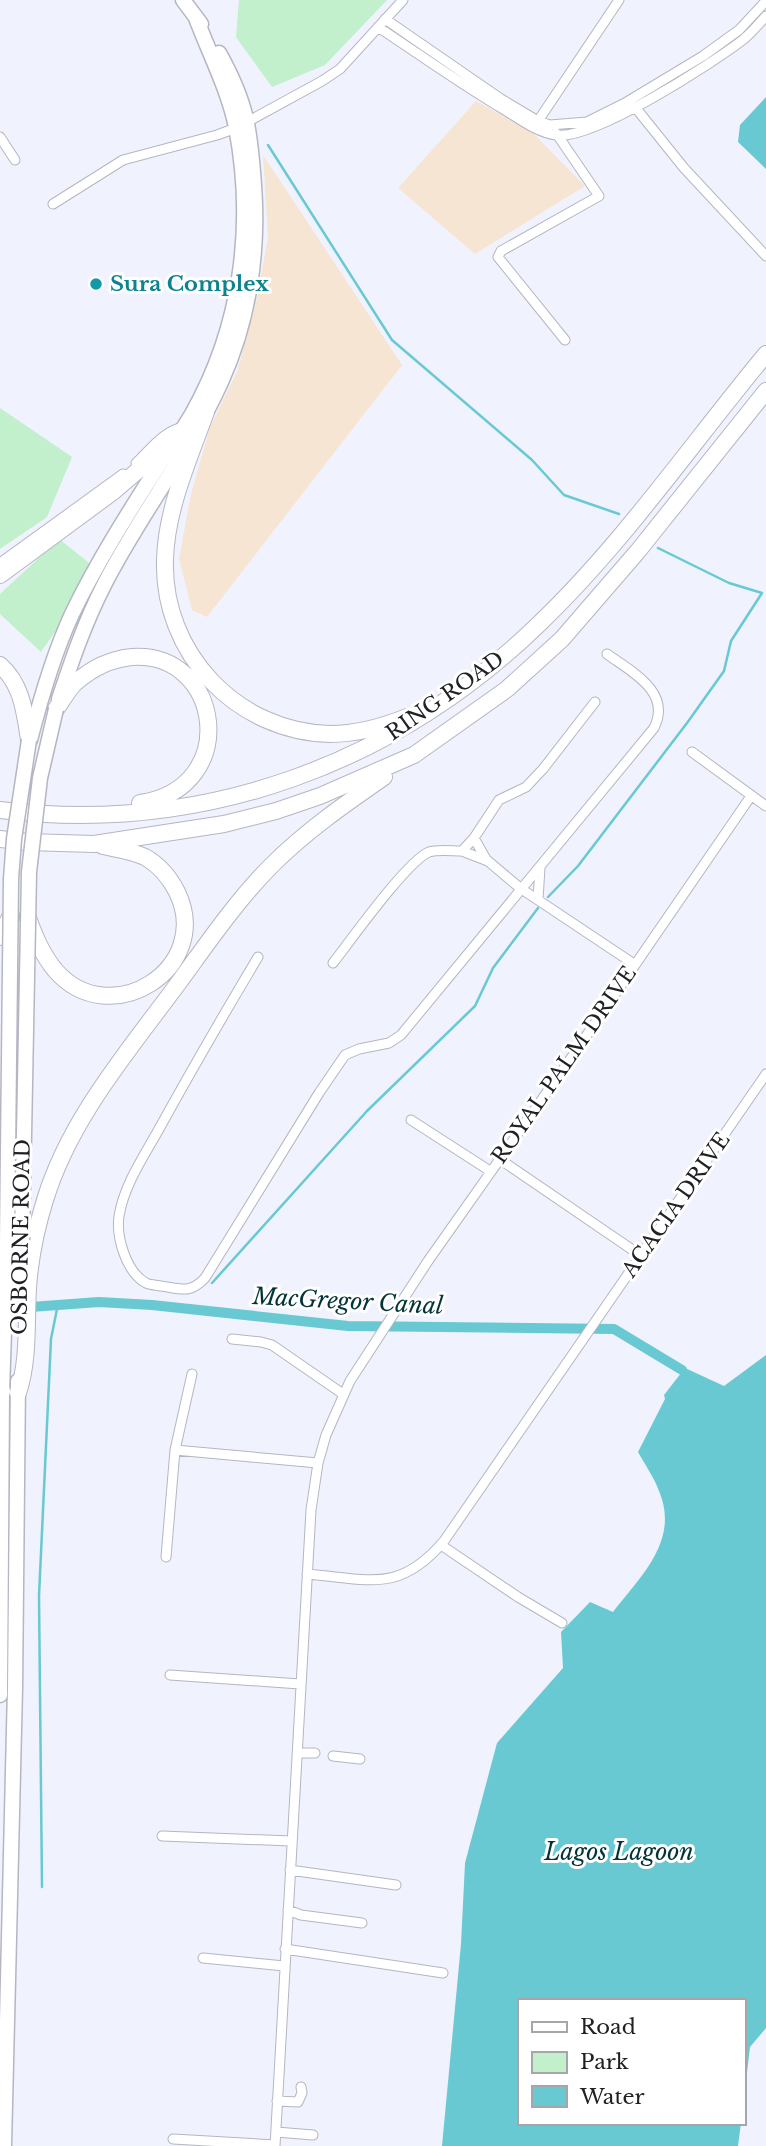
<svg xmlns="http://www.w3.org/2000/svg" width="766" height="2146" font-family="'Libre Baskerville',serif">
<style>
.commercial{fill:#f7e5d4}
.green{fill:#c2efcc}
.water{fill:#68c9d2}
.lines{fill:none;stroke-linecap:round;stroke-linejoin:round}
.stream{stroke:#68c9d2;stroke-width:2.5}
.canal{stroke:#68c9d2;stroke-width:10}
.minor-casing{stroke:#b4b6c2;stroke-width:11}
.primary-casing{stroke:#b4b6c2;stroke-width:17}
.motorway-casing{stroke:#b4b6c2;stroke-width:18}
.minor{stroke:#fff;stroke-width:9}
.primary{stroke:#fff;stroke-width:14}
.motorway{stroke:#fff;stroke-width:16}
.primary-bridge-casing{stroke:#b4b6c2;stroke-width:17;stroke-linecap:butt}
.primary-bridge{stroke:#fff;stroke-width:14}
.culture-dot{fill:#0f9aa8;stroke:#fff;stroke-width:2.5}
.labels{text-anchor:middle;stroke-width:6;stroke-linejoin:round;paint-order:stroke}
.culture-label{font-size:21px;font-weight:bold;fill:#0d838f;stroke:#fff;text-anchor:start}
.street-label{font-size:21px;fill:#202125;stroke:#fff}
.water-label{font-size:23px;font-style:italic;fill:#023337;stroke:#fff}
</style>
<rect width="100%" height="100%" fill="#f0f2fe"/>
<!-- commercial -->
<path class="commercial" d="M476 101 533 133 585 186 475 254 398 188Z
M263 155 402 365 207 617 192 610 179 559 191 494 210 427 237 372 257 299 268 237Z"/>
<!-- green -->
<path class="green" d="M239 0H387L325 65 272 87 236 37Z
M0 408 72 457 47 517 0 549Z
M59 539 98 570 41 652 0 614V594Z"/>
<!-- water -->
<path class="water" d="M766 97V169L738 142 740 125Z
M766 1355V2028L750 2047 743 2107V2001H519V2123H741L738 2146H442L461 1944 465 1863 497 1743 563 1668 561 1632 590 1602 613 1612C641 1576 680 1540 659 1491 654 1477 645 1465 638 1452L665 1399 664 1395 685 1368 724 1386Z"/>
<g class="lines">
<!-- stream -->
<path class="stream" d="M268 145 392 340 532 460 564 495 619 514
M548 897 578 866 687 723 724 671 731 641 762 593 729 583 658 548
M212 1283 367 1111 475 1006 493 968 538 908
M42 1887 39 1596 51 1339 58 1304"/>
<!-- canal -->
<path class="canal" d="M0 1305 17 1308 99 1302 152 1305 348 1326 614 1329 682 1370"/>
<!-- minor casing -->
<g class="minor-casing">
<path id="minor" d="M385 19 501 99 538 121 550 125 587 122 625 103 703 56 739 30 766 1
M378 27C420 55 461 84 503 109 520 119 536 132 556 135 592 141 713 63 744 39 752 32 759 24 766 16
M635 107 684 168 766 256
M538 121 619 0
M556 133 599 196 501 251 498 257 565 340
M0 137 15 160
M53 204 123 160 217 135 236 128 322 81 340 69 403 0
M136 463C151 449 163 431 184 427
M0 563 123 474
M692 752 766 806
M474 838 487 861
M462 851 488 861 520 888 634 964
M538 899 540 868
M258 957C224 1014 191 1071 159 1129 144 1156 124 1185 119 1216 116 1237 126 1272 146 1283 150 1285 156 1285 161 1286 182 1289 190 1294 205 1278L319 1093 345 1055 359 1049 389 1043 401 1035 654 728C672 692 632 672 607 654
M333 963C351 940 407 861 429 852 438 849 452 851 462 851L474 838 499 800 526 787 543 769 595 702
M411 1120 490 1171
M498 1158 640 1255
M232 1339 261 1342 272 1345 343 1394
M175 1450 318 1463
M441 1545 518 1597 562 1623
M166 1557 175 1450 192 1374
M307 1574C369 1579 399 1594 444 1541L766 1074
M170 1675 300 1684
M297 1753H315
M333 1756 360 1759
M162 1836 291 1841
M290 1870 396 1885
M288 1910 301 1915 362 1923
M285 1949 443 1973
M203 1958 284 1966
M277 2101 298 2102 302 2093 301 2087
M276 2132 313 2135
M173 2139 275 2145
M275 2146 311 1510 318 1463 326 1435 350 1381 428 1261 569 1061 751 796"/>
</g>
<!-- primary casing -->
<g class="primary-casing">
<path id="primary" d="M183 0 201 24
M59 699C72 660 85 622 104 585 139 516 189 453 221 382 249 321 259 252 254 185 250 129 247 103 219 53
M30 740C41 697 53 655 72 614 96 564 127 515 157 468 168 450 181 433 192 414 241 327 255 226 236 127 228 89 210 55 196 18
M20 1294 22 1240
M0 1695 2 1391 7 1242
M4 2146 15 1688 18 1381"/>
</g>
<!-- motorway casing -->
<g class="motorway-casing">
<path id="motorway" d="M206 412C189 459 166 510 165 560 162 653 237 732 330 734 357 734 382 727 407 717
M0 575 114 491 177 437
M0 665C22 684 25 713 29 740
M56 709C62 701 68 690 75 683 92 668 110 659 132 657 222 651 242 788 140 803
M0 810C203 835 396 764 541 622 625 541 692 443 766 354
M0 839 27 842 94 844 224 824 276 811 320 796 414 755 507 689 562 639 638 551 766 391
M28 918C35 937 42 954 55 970 110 1034 214 968 177 892 170 878 159 865 145 857 132 851 117 849 103 846
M0 937 11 915
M0 1386 2 1391
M18 1393C29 1360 26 1323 28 1288 30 1259 36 1229 45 1200 69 1121 125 1055 174 989 205 947 235 902 272 865 306 831 345 804 384 777"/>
</g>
<!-- minor -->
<use href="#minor" class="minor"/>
<!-- primary -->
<use href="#primary" class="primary"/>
<!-- motorway -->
<use href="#motorway" class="motorway"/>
<!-- primary-bridge casing -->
<g class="primary-bridge-casing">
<path id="primary-bridge" d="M22 1240 29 872 40 778 56 709
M7 1242 11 879 14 839 29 740"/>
</g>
<!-- primary-bridge -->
<use href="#primary-bridge" class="primary-bridge"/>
</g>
<!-- markers -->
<circle class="culture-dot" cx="96" cy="284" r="7"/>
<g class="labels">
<!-- culture labels -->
<g class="culture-label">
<text x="110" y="291">Sura Complex</text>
</g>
<!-- street labels -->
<g class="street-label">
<text transform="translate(445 696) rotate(-35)" y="7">RING ROAD</text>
<text transform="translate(564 1065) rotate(-55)" y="7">ROYAL PALM DRIVE</text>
<text transform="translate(676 1205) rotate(-55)" y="7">ACACIA DRIVE</text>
<text transform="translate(21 1237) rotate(-89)" y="7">OSBORNE ROAD</text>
</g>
<!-- water labels -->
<g class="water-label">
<text transform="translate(348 1301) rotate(3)" y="8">MacGregor Canal</text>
<text x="619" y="1860">Lagos Lagoon</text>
</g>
</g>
<!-- legend -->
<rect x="518" y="1999" width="228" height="126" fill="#ffffff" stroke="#a6a6a8" stroke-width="2"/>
<rect x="532" y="2022" width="35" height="10" fill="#ffffff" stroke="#a6a6a8" stroke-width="2"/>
<text x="580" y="2034" font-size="21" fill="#202125">Road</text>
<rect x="532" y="2052" width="35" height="21" fill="#c2efcc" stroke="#a6a6a8" stroke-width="2"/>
<text x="580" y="2069" font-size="21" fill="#202125">Park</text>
<rect x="532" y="2086" width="35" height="21" fill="#68c9d2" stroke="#a6a6a8" stroke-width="2"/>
<text x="580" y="2104" font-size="21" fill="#202125">Water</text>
</svg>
